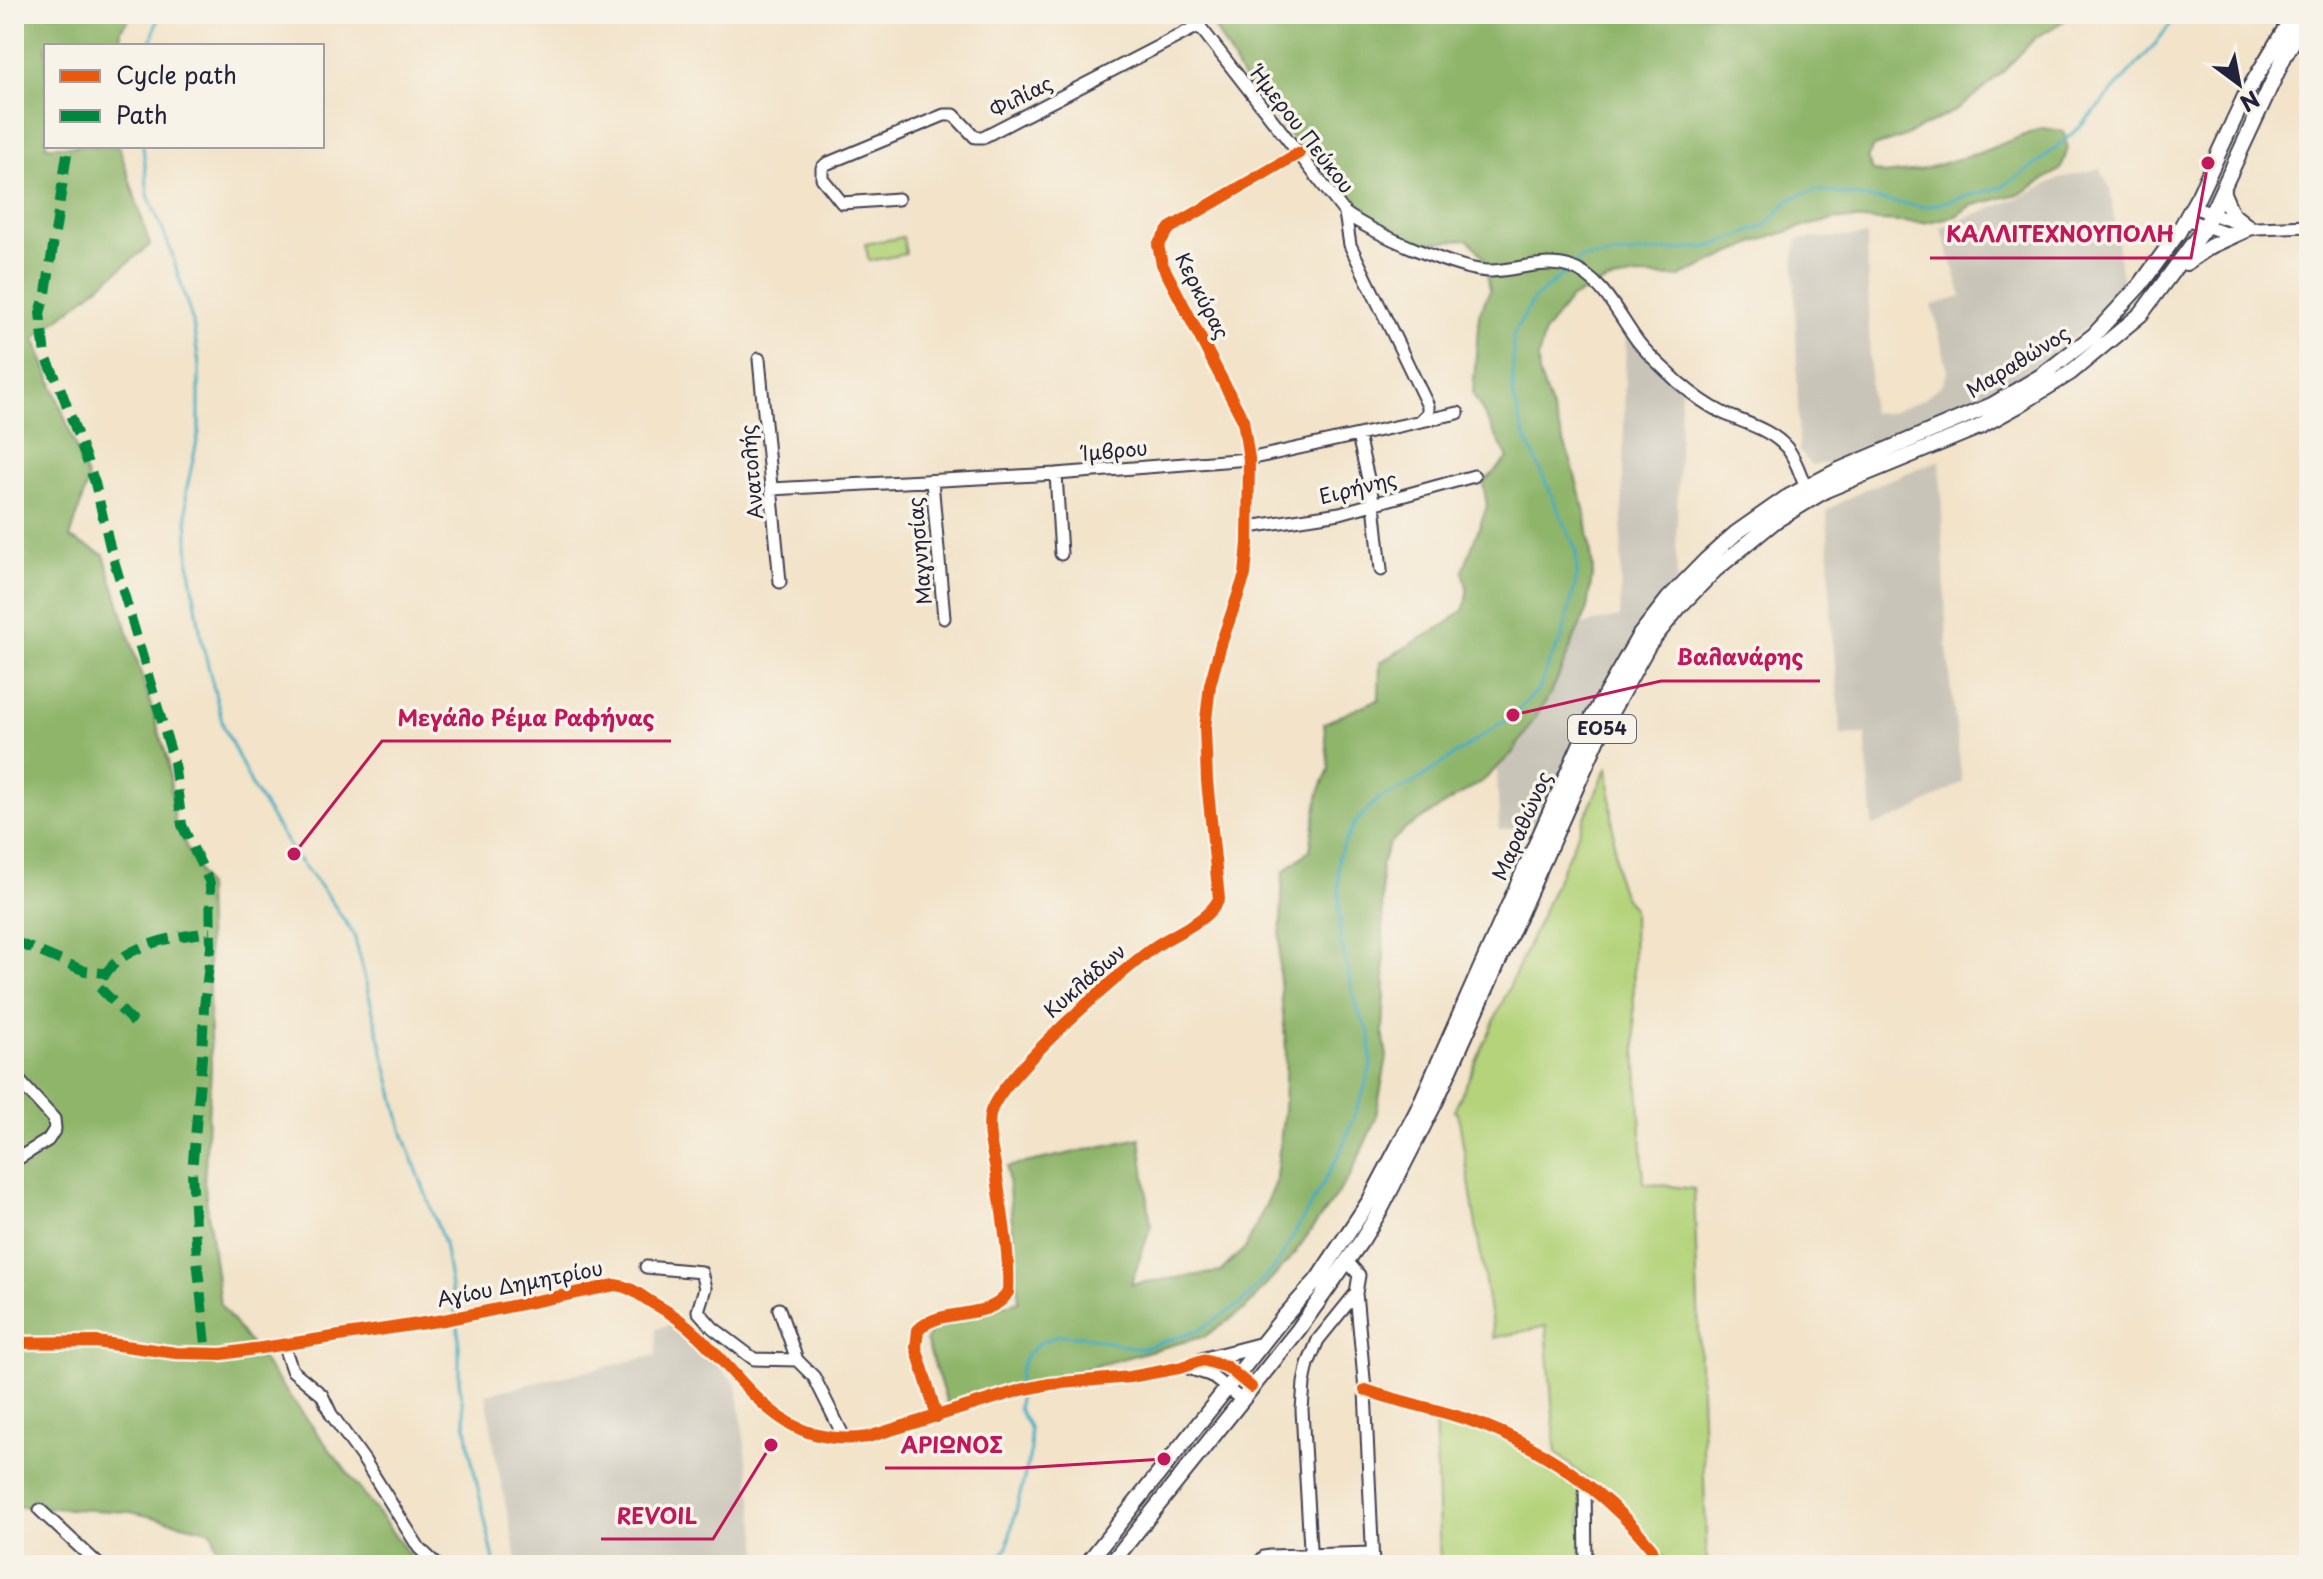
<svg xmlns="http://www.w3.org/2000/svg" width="2323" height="1579" font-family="'Playpen Sans',sans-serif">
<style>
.industrial{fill:#c9c4b8}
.green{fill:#b4d37a;stroke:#6b7a5a;stroke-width:2}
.forest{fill:#8fb56a;stroke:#586c52;stroke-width:2}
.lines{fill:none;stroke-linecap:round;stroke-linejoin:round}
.stream{stroke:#41acc0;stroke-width:3}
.minor-casing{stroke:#413f50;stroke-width:15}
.major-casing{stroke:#413f50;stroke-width:18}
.minor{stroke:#fff;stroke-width:11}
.major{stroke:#fff;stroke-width:14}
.quiet{stroke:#00873e;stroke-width:10;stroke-dasharray:20 10;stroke-linecap:butt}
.cycleway-casing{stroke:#f7f3e8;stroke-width:17}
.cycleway{stroke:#e8590c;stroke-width:12}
.labels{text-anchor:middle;stroke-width:7;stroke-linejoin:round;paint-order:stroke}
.shield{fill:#f7f3e8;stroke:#62616f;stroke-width:2}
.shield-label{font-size:18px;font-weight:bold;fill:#22223b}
.street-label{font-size:20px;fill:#22223b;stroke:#f7f3e8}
.leader{fill:none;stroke:#c2185b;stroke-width:3}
.callout-dot{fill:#c2185b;stroke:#f7f3e8;stroke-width:3}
.callout-label{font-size:22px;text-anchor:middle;font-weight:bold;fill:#c2185b;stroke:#f7f3e8;stroke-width:7;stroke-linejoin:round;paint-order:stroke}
</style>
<rect width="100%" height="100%" fill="#f7f3e8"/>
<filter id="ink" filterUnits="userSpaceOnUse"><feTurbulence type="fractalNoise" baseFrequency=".0125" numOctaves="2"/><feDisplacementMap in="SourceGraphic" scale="16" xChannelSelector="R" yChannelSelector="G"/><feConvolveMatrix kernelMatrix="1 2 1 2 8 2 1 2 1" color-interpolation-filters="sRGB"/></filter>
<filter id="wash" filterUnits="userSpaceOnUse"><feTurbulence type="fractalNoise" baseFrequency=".006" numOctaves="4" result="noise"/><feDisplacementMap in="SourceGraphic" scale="32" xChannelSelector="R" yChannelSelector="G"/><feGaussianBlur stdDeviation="1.8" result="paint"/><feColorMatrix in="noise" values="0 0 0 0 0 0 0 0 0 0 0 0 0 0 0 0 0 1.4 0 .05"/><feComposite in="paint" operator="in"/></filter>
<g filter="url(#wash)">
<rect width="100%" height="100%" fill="#f2e3c9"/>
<!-- industrial -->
<path class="industrial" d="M2100 168 2110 189 2124 293 2111 306 2042 364 1973 403 1874 445 1871 442 1830 463 1811 465 1799 451 1794 257 1798 239 1867 236 1871 412 1885 414 1921 401 1943 383 1948 371 1932 305 1962 297 1941 227 2018 198 2058 179Z
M1626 330 1681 389 1676 547 1677 582 1540 826 1499 830 1497 768 1513 752 1552 691 1580 625 1620 617Z
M1940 460 1947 647 1962 782 1911 812 1873 826 1865 734 1841 736 1832 629 1827 510 1863 490Z
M675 1323 737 1385 761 1565H518L496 1458 486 1394 657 1355 656 1329Z"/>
<!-- green -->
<path class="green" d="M903 237 906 254 869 261 865 244Z
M1608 766 1617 876 1623 895 1633 908 1634 1016 1644 1183 1694 1189 1707 1565H1671L1619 1507 1556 1453 1546 1326 1494 1338 1458 1113 1454 1111Z
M1435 1413 1470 1423 1545 1458 1581 1486 1582 1565H1440Z"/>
<!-- forest -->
<path class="forest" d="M14 14H133L121 29 120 46H46V146H119L150 245 35 338 88 480 70 538 104 555 168 761 175 823 206 887 211 1069 204 1182 220 1304 417 1565H222L212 1531 131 1512 14 1506Z
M1235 14H2075L2034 39 2003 72 1957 110 1902 137 1874 147 1867 158 1872 170 1883 174 1920 170 1979 153 2042 128 2063 131 2068 148 2061 169 2022 193 1970 206 1956 216 1923 223 1838 219 1801 227 1756 242 1679 277 1639 276 1607 281 1571 298 1545 332 1538 358 1539 374 1572 464 1586 517 1593 569 1587 609 1552 691 1513 752 1484 780 1404 830 1389 844 1381 866 1385 994 1383 1032 1387 1057 1375 1121 1350 1176 1294 1254 1245 1309 1205 1336 948 1406 926 1340 932 1329 944 1323 1019 1301 1007 1167 1140 1138 1151 1226 1131 1284 1220 1272 1246 1247 1275 1185 1284 1109 1286 1049 1279 969 1283 872 1310 850 1319 792 1329 769 1324 723 1379 699 1380 662 1446 624 1463 610 1467 601V587L1463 571 1487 506 1483 483 1508 458 1473 394 1479 314 1490 290 1484 257 1468 239 1427 243 1390 232 1354 212 1243 79 1212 23Z"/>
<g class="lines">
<!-- stream -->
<path class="stream" d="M150 46 159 14
M143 146 148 195 170 248 193 323 199 365V432L186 492 189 563 202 642 223 725 253 788 294 854 330 899 354 935 403 1133 444 1243 459 1337V1381L470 1452 495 1565
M1575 264 1581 258 1710 247 1765 226 1790 199 1816 190 1926 207 2002 187 2034 166 2080 127 2153 47 2178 14
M1019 1388V1374L1026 1355 1039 1344 1058 1335 1083 1336 1139 1349 1198 1331 1242 1303 1276 1266 1339 1155 1363 1093 1371 1065 1370 1034 1356 1006 1340 938 1338 857 1354 824 1378 799 1412 784 1513 715 1540 688 1549 662 1562 638 1577 577 1576 550 1522 429 1513 394V336L1533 300 1566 271
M995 1565 1007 1547 1031 1450 1029 1427 1018 1408 1019 1396"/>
</g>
</g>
<g filter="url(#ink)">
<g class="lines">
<!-- minor casing -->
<g class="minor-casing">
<path id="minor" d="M1190 14 1345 213C1371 232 1460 272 1491 271 1517 270 1544 259 1570 267 1603 278 1619 317 1639 343 1650 357 1665 369 1678 382 1692 394 1706 405 1723 413 1744 423 1771 429 1787 448 1796 459 1800 474 1805 486
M898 199 842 203 822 178V168L826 164 944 115H954L975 137H983L1198 26
M2193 207 2245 226
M1345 213 1350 245 1428 406V413L1422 419
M2186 219 2225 233 2257 228 2309 226
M759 359 780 582
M1358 436 1374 504 1381 570
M1056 474 1061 554
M932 481 944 618
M771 489 1056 474 1249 459 1458 413
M1249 527 1340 513 1474 476
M14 1075 54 1119 55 1129 48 1140 14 1161
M1347 1261 1359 1275 1356 1293 1365 1390 1373 1565
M646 1267 701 1272 705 1288 698 1311 713 1328 754 1359 797 1360 814 1377 845 1439
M779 1309 797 1360
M14 1343 96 1342 176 1353 222 1354 444 1320 615 1285C634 1287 642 1298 658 1306 738 1349 760 1453 868 1437L1021 1390 1050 1384 1130 1377 1179 1368 1203 1360 1227 1367 1251 1387
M283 1344 292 1370 322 1395 331 1414 364 1460 419 1548 437 1565
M1185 1367 1210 1375 1242 1400
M1365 1390C1400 1402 1437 1409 1472 1421 1541 1445 1607 1492 1652 1549
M937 1417 916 1347 918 1330C940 1306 991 1322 1008 1292 1010 1252 1001 1209 996 1170 993 1153 987 1133 990 1115 996 1080 1122 970 1156 946 1176 932 1207 922 1219 899L1207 781 1205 728 1210 685 1221 644 1245 575 1248 543 1249 459 1243 420 1162 264 1158 245 1170 228 1299 153
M1585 1485 1586 1565
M40 1510 99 1565
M1257 1565 1264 1557 1270 1556 1372 1553
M1311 1565 1302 1410 1304 1383 1308 1364 1318 1340 1356 1293"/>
</g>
<!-- major casing -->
<g class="major-casing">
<path id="major" d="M2222 191 2232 214 2247 226
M2186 263 2211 246 2244 231
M1203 1360 1261 1345
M1086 1565 1282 1319 1317 1280 1370 1200 1417 1111 1592 718 1639 636 1668 599 1706 560 1736 533 1786 498 1839 470 1992 405 2041 376 2094 335 2141 284 2178 233 2199 195 2246 94 2294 14
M1110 1565 1298 1330 1362 1240 1382 1207 1436 1101 1604 725 1649 644 1679 607 1715 570 1775 521 1826 490 1979 427 2019 405 2070 373 2141 314 2205 227 2285 55 2309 15"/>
</g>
<!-- minor -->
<use href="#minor" class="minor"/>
<!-- major -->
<use href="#major" class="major"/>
<!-- quiet -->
<path class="quiet" d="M67 154 46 293 40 313 45 355 60 387 95 483 110 547 174 762 182 825 210 883 211 947 204 1007 202 1058 192 1172 197 1259 207 1354
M14 941 85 971 104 973
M134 1023 99 987C113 945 172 937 211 932"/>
<!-- cycleway casing -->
<g class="cycleway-casing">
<path id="cycleway" d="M14 1343 96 1342 176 1353 222 1354 444 1320 615 1285C634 1287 642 1298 658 1306 738 1349 760 1453 868 1437L1021 1390 1050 1384 1130 1377 1179 1368 1203 1360 1227 1367 1251 1387
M1365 1390C1400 1402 1437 1409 1472 1421 1541 1445 1607 1492 1652 1549
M937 1417 916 1347 918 1330C940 1306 991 1322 1008 1292 1010 1252 1001 1209 996 1170 993 1153 987 1133 990 1115 996 1080 1122 970 1156 946 1176 932 1207 922 1219 899L1207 781 1205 728 1210 685 1221 644 1245 575 1248 543 1249 459 1243 420 1162 264 1158 245 1170 228 1299 153"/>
</g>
<!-- cycleway -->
<use href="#cycleway" class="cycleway"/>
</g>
</g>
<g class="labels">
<!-- shield labels -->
<rect class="shield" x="1568" y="715" width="68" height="28" rx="6"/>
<g class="shield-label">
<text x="1602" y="735">ΕΟ54</text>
</g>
<!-- street labels -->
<g class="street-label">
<text transform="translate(1021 97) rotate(-27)" y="7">Φιλίας</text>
<text transform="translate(1302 130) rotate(52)" y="7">Ήμερου Πεύκου</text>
<text transform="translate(1202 296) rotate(63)" y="7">Κερκύρας</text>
<text transform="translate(2018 362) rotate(-32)" y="7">Μαραθώνος</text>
<text transform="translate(1115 451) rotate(-5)" y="7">Ίμβρου</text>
<text transform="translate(752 472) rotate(-95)" y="7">Ανατολής</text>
<text transform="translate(1358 488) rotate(-14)" y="7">Ειρήνης</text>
<text transform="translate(920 551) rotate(-95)" y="7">Μαγνησίας</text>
<text transform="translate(1522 826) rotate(-66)" y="7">Μαραθώνος</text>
<text transform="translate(1085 981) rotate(-41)" y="7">Κυκλάδων</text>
<text transform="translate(520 1284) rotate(-11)" y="7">Αγίου Δημητρίου</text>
</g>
</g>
<!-- callouts -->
<path class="leader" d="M2208 163L2191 258H1930M1513 715L1661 681H1820M294 854L382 741H671M1164 1459L1020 1468H885M771 1445L713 1539H601"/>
<g class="callout-dot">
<circle cx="2208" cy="163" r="8"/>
<circle cx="1513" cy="715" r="8"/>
<circle cx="294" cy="854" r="8"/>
<circle cx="1164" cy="1459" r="8"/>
<circle cx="771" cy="1445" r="8"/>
</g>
<g class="callout-label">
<text x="2060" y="242">ΚΑΛΛΙΤΕΧΝΟΥΠΟΛΗ</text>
<text x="1740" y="665">Βαλανάρης</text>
<text x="526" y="726">Μεγάλο Ρέμα Ραφήνας</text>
<text x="952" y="1453">ΑΡΙΩΝΟΣ</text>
<text x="657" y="1524">REVOIL</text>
</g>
<!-- margin -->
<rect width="2323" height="1579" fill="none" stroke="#f7f3e8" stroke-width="48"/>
<!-- legend -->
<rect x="44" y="44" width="280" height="104" fill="#f7f3e8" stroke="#a29fa3" stroke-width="2"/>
<rect x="60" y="70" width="40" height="12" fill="#e8590c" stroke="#a29fa3" stroke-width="2"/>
<text x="116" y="84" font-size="24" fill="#22223b">Cycle path</text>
<rect x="60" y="110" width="40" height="12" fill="#00873e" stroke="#a29fa3" stroke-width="2"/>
<text x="116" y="124" font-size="24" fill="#22223b">Path</text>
<!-- north arrow -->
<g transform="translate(2239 84) rotate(148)" stroke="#f7f3e8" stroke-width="6" paint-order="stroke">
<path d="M0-6L14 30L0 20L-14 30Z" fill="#22223b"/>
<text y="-12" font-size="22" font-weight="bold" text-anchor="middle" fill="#22223b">N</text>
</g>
</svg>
